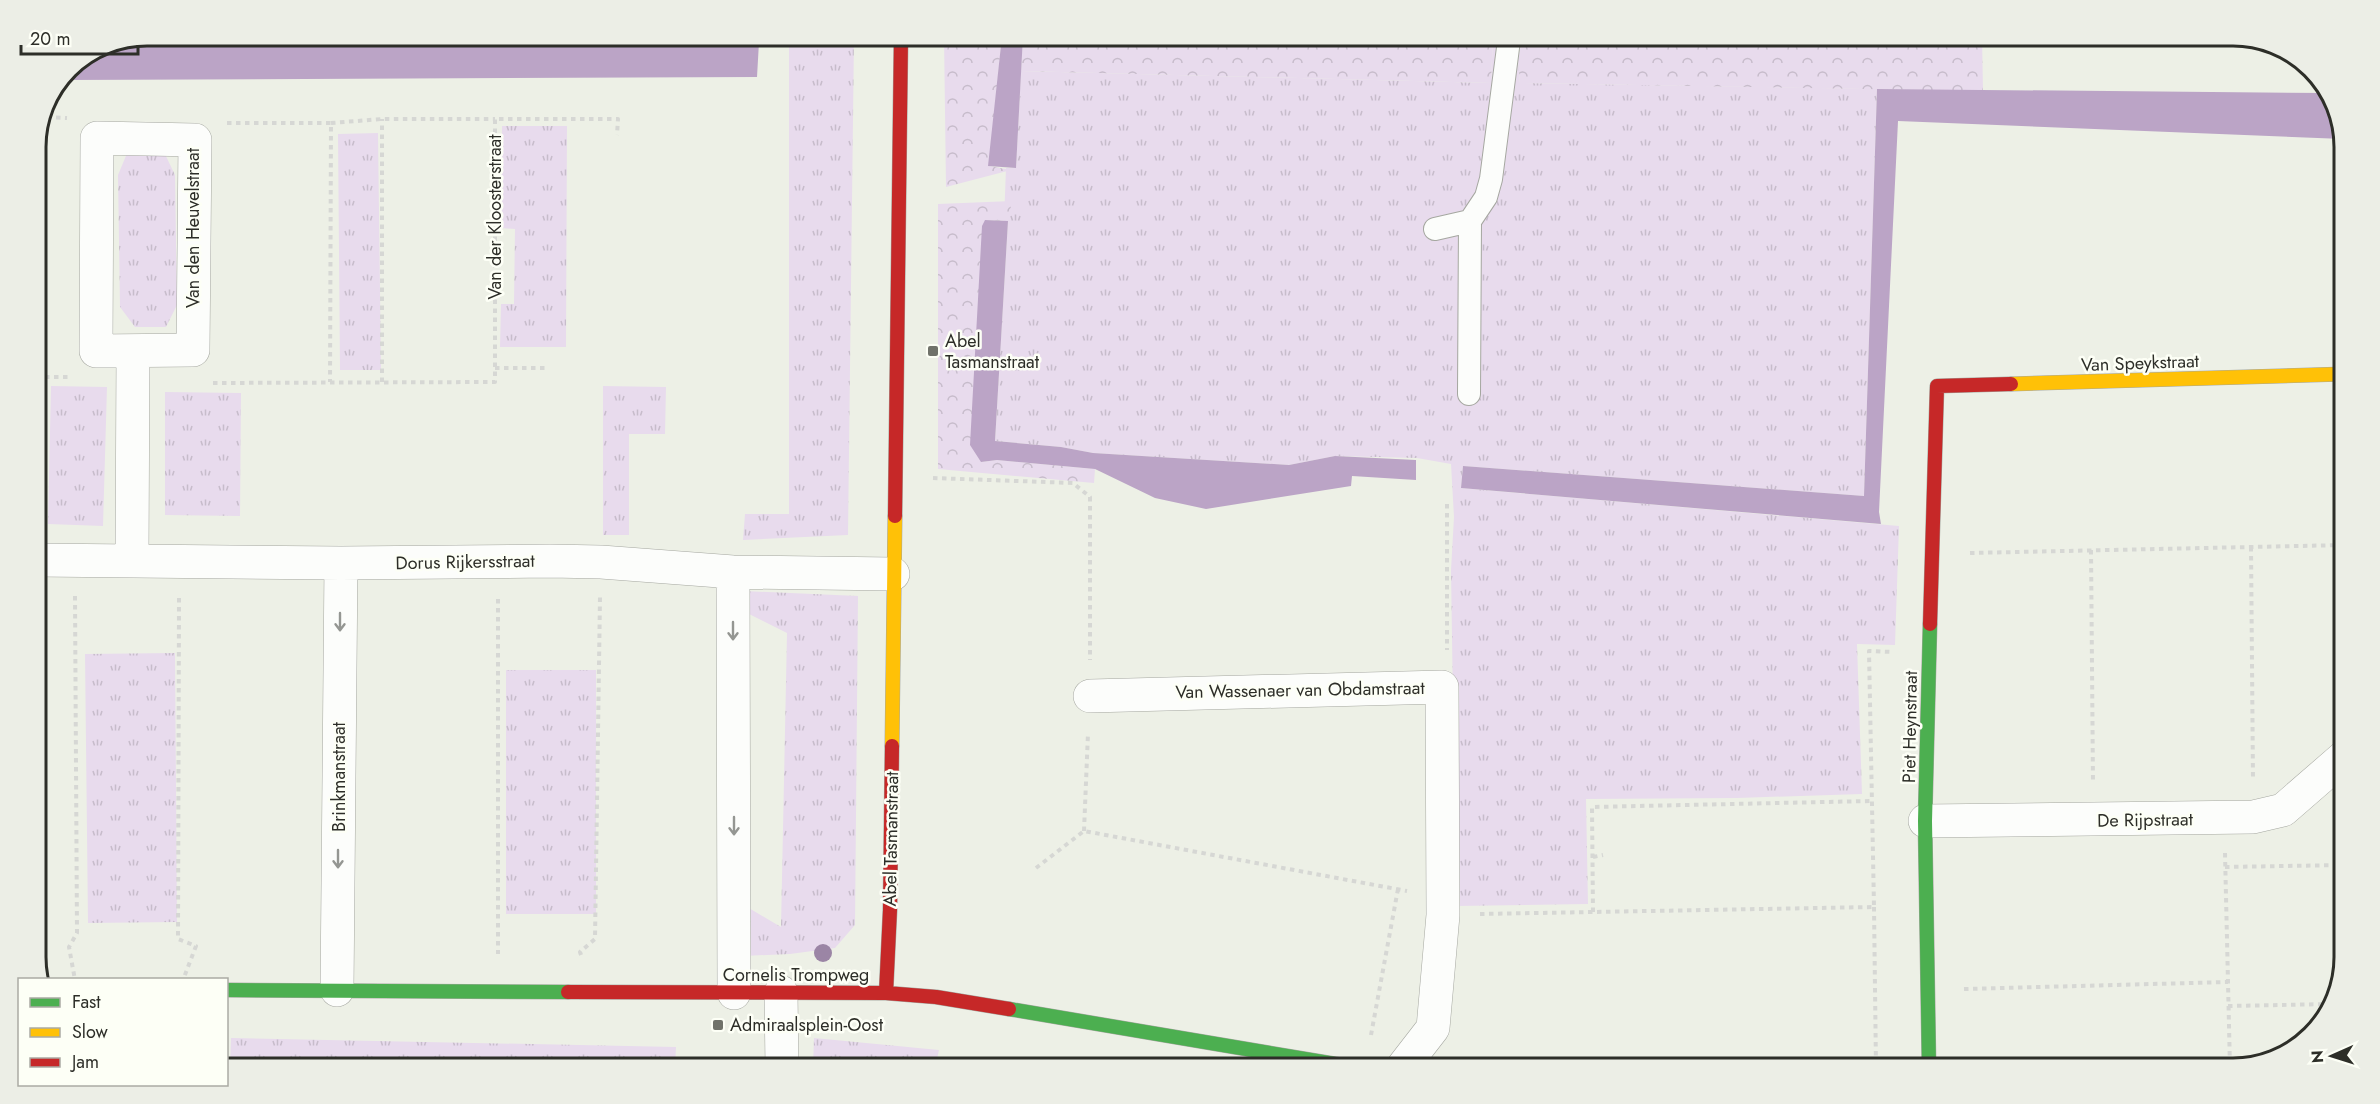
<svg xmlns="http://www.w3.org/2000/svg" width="2380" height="1104" font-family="Jost,sans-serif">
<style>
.grass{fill:url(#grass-tufts)}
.forest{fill:url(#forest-crowns)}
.water{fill:#bba4c6}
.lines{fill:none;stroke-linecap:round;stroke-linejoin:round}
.lane-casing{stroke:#a5a7a0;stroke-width:24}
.street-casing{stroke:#a5a7a0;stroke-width:34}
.fast-casing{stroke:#a5a7a0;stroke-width:15}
.slow-casing{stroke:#a5a7a0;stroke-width:15}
.jam-casing{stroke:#a5a7a0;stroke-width:15}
.path{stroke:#d6d7d4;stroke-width:4;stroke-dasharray:4.5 4.5;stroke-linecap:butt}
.lane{stroke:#fcfdfb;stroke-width:22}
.street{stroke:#fcfdfb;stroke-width:33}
.fast{stroke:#4caf50;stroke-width:14}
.slow{stroke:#ffc107;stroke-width:14}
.jam{stroke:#c62828;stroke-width:14}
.tree{fill:#9b85a5}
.oneway{stroke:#949692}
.poi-dot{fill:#70726a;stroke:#fdfff6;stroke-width:2}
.labels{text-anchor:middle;stroke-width:5;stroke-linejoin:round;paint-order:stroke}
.street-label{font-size:18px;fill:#2d2e28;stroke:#fdfff6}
.poi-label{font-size:18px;fill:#2d2e28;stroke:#fdfff6;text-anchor:start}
.rim{fill:none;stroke:#2d2e28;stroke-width:3}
</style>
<defs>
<pattern id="grass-tufts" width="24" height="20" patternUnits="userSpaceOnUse" patternTransform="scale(1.5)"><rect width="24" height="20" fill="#e8dbed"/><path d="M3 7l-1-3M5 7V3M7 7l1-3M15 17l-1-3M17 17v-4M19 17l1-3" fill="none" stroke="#c7bccb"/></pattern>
<pattern id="forest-crowns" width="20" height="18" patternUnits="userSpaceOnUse" patternTransform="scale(1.5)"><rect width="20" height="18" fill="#e8dbed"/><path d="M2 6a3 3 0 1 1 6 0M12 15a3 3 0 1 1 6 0" fill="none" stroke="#c7bccb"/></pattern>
</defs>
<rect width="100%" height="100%" fill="#edf0e6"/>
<!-- grass -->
<path class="grass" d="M488 36H854L848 535 743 540 745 514H789V44H488Z
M1493 36 1502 59H1518L1520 83 1877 89 1864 496 1463 466 1461 488 1899 526 1895 645 1857 644 1862 794 1737 798 1586 799 1588 904 1456 906 1451 570 1454 517 1451 464 1417 458 1335 456 1289 465 1093 453 1061 447 995 441 1008 221H1004L1006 168H1016L1021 71 1491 83Z
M502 126H567L566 347H500L501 304H514L515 229 501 228Z
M378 133 381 370H340L338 134Z
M128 151 164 152 175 175 177 305 166 327H135L120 307 118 175Z
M51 386 107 387 103 526 48 524Z
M603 386 666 387 665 434H629V535H603Z
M165 392 241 393 240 516 165 515Z
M744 591 858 596 855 925 835 948 790 954 743 956 742 904 781 927 787 633 745 612Z
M175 653 177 922 88 923 85 654Z
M506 670H596V914H506Z
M231 1038 676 1047 675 1068H230Z
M814 1038 939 1050 935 1068H813Z"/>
<!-- forest -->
<path class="forest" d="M944 36H1002L989 166 1011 170 946 187Z
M1023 36 1487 45 1488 36H1493L1491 83 1021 71Z
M1532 36H1982L1983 91 1520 83 1518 60 1522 39Z
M1012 201 1008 221 986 220 981 462 997 460 1095 469 1094 483 938 469V204Z"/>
<!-- water -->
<path class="water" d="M1002 36H1488L1487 45 1023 36 1016 168 988 166Z
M759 42 757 77 64 80 69 68 102 47Z
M1877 89 2328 93 2343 139 1898 121 1879 512 1881 524 1461 488 1463 466 1864 496Z
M985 220 1008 221 995 441 1061 447 1093 453 1289 465 1335 456 1416 460V480L1352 476 1351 486 1206 509 1155 498 1095 469 997 460 981 462 970 445 982 226Z"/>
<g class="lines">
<!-- lane casing -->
<g class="lane-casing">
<path id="lane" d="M1435 229 1470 221 1486 197 1491 179 1509 40 1511 36
M1469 394 1470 221"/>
</g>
<!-- street casing -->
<g class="street-casing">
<path id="street" d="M97 138 195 140 193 350 96 351Z
M36 560 341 563 550 561 601 562 733 572 893 574
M132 560 133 351
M733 572 734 993
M1090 696 1442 687 1443 915 1433 1028 1402 1068
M1925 821 2253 817 2283 810 2344 757
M337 990 341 563
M781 992 782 1068"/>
</g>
<!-- fast casing -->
<g class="fast-casing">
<path id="fast" d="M226 990 568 992
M1009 1009 1359 1068
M1929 1068 1925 821 1930 624"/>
</g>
<!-- slow casing -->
<g class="slow-casing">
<path id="slow" d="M2011 384 2344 374
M892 746 895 516"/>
</g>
<!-- jam casing -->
<g class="jam-casing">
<path id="jam" d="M895 516 901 36
M1930 624 1937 386 2011 384
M568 992 886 993 936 997 1009 1009
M886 993 890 910 892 746"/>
</g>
<!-- path -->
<path class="path" d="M47 117 67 118
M227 123H331L330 382
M331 123 382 119H495
M495 368H549
M36 377H68
M382 382V119
M213 383 495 382V119H618L617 135
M933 478 1073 483 1090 497V660
M1447 504V650
M2251 547 2253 780
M2091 550 2093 783
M1970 553 2344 545
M75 596 77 933 69 947 75 980
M179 598 178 939 196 946 183 980
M498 599V954
M1084 831 1088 733
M2225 853 2230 1068
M1593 857 1603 855
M2225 867 2344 865
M1036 868 1084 831 1407 891
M1874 907 1876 1068
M1593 912 1592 807 1871 801
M1480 914 1874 907 1869 651 1893 652
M581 955 580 952 595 939 600 597
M1964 989 2228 982
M2228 1006 2332 1004
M1371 1035 1398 889"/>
<!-- lane -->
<use href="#lane" class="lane"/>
<!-- street -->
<use href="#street" class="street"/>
<!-- fast -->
<use href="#fast" class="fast"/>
<!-- slow -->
<use href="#slow" class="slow"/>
<!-- jam -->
<use href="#jam" class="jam"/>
</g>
<!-- trees -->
<circle class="tree" cx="823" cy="953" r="9"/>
<!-- one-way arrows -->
<defs><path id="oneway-shaft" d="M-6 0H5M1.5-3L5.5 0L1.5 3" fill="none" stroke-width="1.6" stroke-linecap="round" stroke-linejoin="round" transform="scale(1.5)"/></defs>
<g class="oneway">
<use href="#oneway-shaft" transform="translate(340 622) rotate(90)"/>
<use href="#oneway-shaft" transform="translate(733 631) rotate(90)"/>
<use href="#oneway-shaft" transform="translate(734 826) rotate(90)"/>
<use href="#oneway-shaft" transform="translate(338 859) rotate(90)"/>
</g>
<!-- markers -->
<g class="poi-dot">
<rect x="927" y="345" width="12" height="12" rx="3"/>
<rect x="712" y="1019" width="12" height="12" rx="3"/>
</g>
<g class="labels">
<!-- street labels -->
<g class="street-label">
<text transform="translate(495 217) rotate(-90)" y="6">Van der Kloosterstraat</text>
<text transform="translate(193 228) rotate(-90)" y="6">Van den Heuvelstraat</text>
<text transform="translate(2140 363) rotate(-2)" y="6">Van Speykstraat</text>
<text transform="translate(465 562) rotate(-1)" y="6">Dorus Rijkersstraat</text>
<text transform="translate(1300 690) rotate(-1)" y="6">Van Wassenaer van Obdamstraat</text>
<text transform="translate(1910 727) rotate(-89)" y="6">Piet Heynstraat</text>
<text transform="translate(339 777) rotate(-90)" y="6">Brinkmanstraat</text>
<text transform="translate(2145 820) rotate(-1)" y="6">De Rijpstraat</text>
<text transform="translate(891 839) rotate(-89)" y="6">Abel Tasmanstraat</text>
<text x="796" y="981">Cornelis Trompweg</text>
</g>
<!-- poi labels -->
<g class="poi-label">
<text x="945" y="347">Abel<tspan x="945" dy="21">Tasmanstraat</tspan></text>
<text x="730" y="1031">Admiraalsplein-Oost</text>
</g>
</g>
<!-- crop -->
<path d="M0 0H2380V1104H0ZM147 46H2233A101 101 0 0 1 2334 147V957A101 101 0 0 1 2233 1058H147A101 101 0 0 1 46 957V147A101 101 0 0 1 147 46Z" fill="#eceee6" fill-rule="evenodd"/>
<path class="rim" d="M147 46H2233A101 101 0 0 1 2334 147V957A101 101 0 0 1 2233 1058H147A101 101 0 0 1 46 957V147A101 101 0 0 1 147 46Z"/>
<!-- legend -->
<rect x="18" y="978" width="210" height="108" fill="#fdfff6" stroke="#aaaba4" stroke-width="1.5"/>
<rect x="30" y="998" width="30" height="9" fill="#4caf50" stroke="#aaaba4" stroke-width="1.5"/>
<text x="72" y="1008" font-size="18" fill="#2d2e28">Fast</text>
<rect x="30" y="1028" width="30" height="9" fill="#ffc107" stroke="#aaaba4" stroke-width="1.5"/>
<text x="72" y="1038" font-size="18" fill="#2d2e28">Slow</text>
<rect x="30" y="1058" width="30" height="9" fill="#c62828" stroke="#aaaba4" stroke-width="1.5"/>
<text x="72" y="1068" font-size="18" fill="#2d2e28">Jam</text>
<!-- north arrow -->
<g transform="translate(2332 1056) rotate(267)" stroke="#fdfff6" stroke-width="4.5" paint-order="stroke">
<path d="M0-4.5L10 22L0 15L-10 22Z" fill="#2d2e28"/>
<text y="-9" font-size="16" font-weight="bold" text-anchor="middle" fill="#2d2e28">N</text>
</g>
<!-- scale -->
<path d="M21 45v9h117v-9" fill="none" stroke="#2d2e28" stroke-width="3"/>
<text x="30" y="45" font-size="18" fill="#2d2e28" stroke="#fdfff6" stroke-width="4.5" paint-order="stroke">20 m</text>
</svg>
